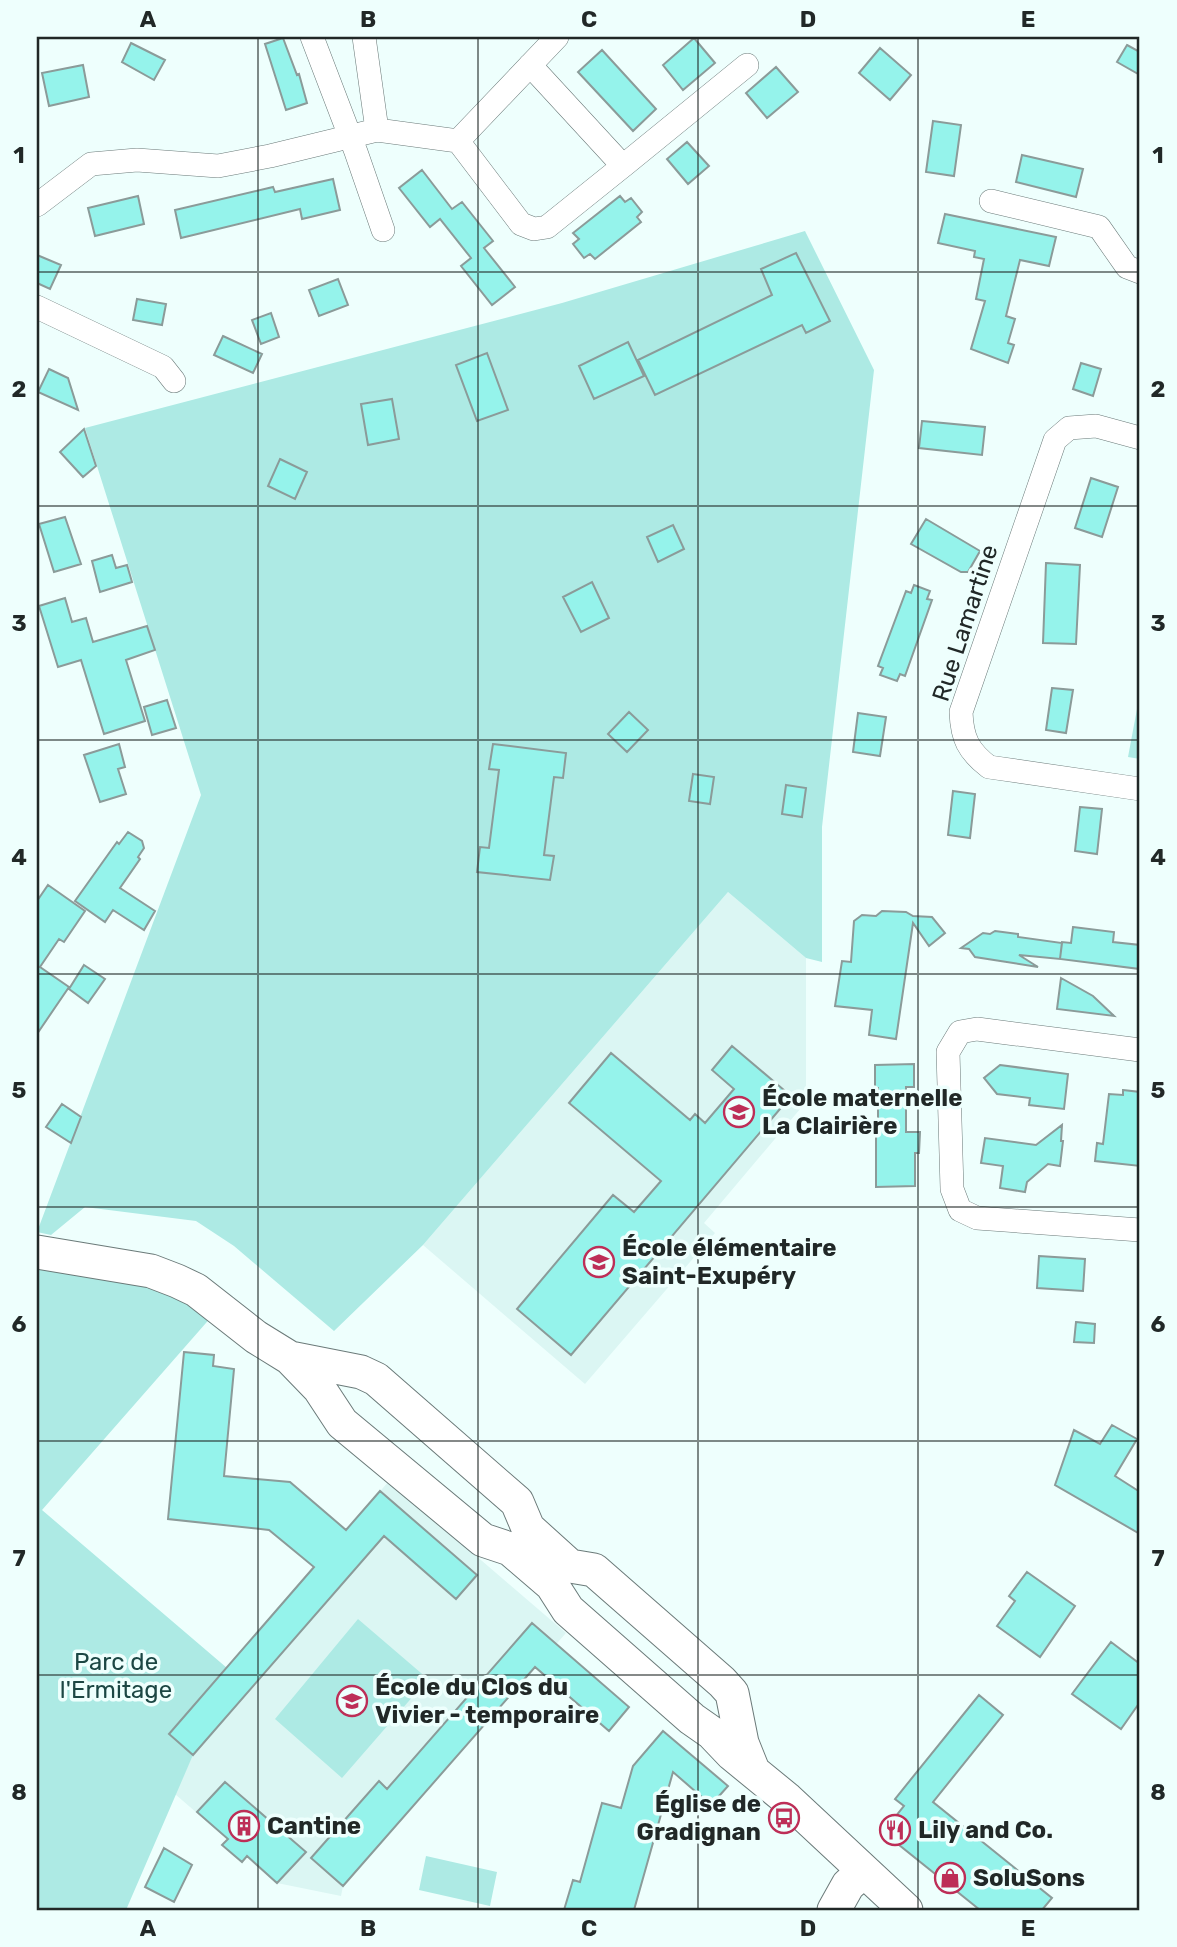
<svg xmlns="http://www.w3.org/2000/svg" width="1177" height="1947" font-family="Rubik,sans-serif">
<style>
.built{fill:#dbf6f3}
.green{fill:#adeae4}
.building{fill:#95f3eb;stroke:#8b9b99;stroke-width:2}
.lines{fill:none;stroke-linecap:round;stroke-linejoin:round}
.street-casing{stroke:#6b7a79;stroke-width:24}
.secondary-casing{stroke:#6b7a79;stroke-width:35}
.street{stroke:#fff;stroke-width:23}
.secondary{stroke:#fff;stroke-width:33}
.grid{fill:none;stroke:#212827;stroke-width:2;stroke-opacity:0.55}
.labels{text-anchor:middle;stroke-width:7;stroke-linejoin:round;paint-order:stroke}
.street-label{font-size:24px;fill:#212827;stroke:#eefffd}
.poi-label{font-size:24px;font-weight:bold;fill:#212827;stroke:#eefffd;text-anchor:start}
.park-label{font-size:24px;fill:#1c4744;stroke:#eefffd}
.neatline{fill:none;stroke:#212827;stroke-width:2.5}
.grid-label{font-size:23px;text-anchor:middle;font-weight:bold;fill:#212827}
</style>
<rect width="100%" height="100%" fill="#eefffd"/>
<!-- built -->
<path class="built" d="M728 892 806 958V1102L704 1223 715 1233 585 1384 423 1245Z
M389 1481 566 1633 343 1886 341 1896 277 1883 247 1857 242 1862 222 1845 227 1839 175 1794 193 1755 169 1734Z"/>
<!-- green -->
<path class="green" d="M805 231 874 370 822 827V962L806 958 728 892 423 1245 334 1331 234 1246 196 1221 85 1207 51 1235 37 1232 201 795 85 428 562 303Z
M1140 693V759L1128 757Z
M37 1252 220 1307 42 1510 227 1668 169 1733 193 1755 126 1910H37Z
M358 1619 428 1679 342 1778 275 1719Z
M426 1856 497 1872 490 1906 419 1890Z"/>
<!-- building -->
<path class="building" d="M283 38 297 75 299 74 307 103 286 110 265 44Z
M694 38 715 63 683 90 663 65Z
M131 43 165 60 154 80 122 62Z
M1127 45 1140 52V75L1117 62Z
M880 48 911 75 890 100 859 73Z
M602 50 656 109 633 131 578 72Z
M83 65 89 97 49 106 42 73Z
M776 67 798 92 767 118 746 93Z
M933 121 961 125 954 176 926 172Z
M687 142 709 166 688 184 667 159Z
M1022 155 1083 169 1076 197 1016 182Z
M422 170 452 209 462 202 493 241 484 248 515 287 492 305 461 266 471 258 440 219 430 227 399 188Z
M333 179 340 210 302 219 300 209 181 238 175 210 273 187 275 192Z
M138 196 144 224 95 236 88 208Z
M620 196 625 202 631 198 642 212 637 217 641 222 595 259 590 254 584 258 573 244 579 239 573 233Z
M945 214 1056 237 1049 266 1020 260 1006 316 1015 319 1008 343 1014 345 1008 363 971 349 985 301 976 299 984 259 974 257 975 251 938 243Z
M796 253 830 321 806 333 802 325 655 395 638 360 772 295 761 269Z
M37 255 61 265 50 289 37 283Z
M338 279 348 305 319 316 309 290Z
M137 299 166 304 162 325 133 320Z
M271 313 279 337 261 344 252 320Z
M223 336 262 354 253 373 214 355Z
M628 342 644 376 594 399 579 366Z
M487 353 508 410 477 421 456 365Z
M1081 363 1101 369 1093 396 1073 389Z
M49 369 68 378 78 410 38 392Z
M392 399 399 439 368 445 361 404Z
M922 421 985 427 982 455 919 448Z
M84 429 96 466 83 477 60 452Z
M280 459 307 472 295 499 268 486Z
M1091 478 1118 487 1102 537 1075 528Z
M65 517 81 564 54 572 39 524Z
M926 519 980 551 968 572H961L911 544Z
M673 525 684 549 658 562 647 537Z
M112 555 116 568 127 565 132 582 100 592 92 561Z
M1046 563 1080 565 1076 644 1043 643Z
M592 582 609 618 581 632 563 597Z
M914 585 930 591 927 599 932 600 905 676 900 674 897 681 880 675 883 668 878 666 906 591 911 593Z
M65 598 72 622 86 618 93 642 147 626 155 650 126 660 145 721 104 734 81 660 58 667 39 606Z
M1052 688 1073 690 1066 733 1046 730Z
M167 700 176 728 152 735 144 707Z
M629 712 648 730 627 752 608 734Z
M858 713 886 717 880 756 853 752Z
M119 744 125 767 118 769 126 794 100 802 84 755Z
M493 744 566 753 563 778 554 777 544 855 554 856 550 880 477 872 480 847 489 848 499 770 489 769Z
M693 774 714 777 710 804 689 801Z
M786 785 806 788 802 817 782 814Z
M953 791 975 794 970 838 948 835Z
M1080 807 1102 809 1097 854 1075 851Z
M128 832 142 841 144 848 138 857 140 859 120 888 155 911 144 930 113 910 105 922 75 901 117 842 119 844Z
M48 885 85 911 64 942 59 939 40 967 69 987 37 1034V901Z
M882 911 906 912 913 916 932 917 945 933 929 946 913 923 896 1039 869 1035 872 1010 835 1006 842 961 851 962 854 921 862 915 876 916Z
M1073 927 1114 932 1113 942 1140 945V969L1060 959 1062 942 1071 943Z
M995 931 1018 934V937L1062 943 1060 959 1019 955 1038 967 975 957 969 949 961 948 983 933 990 934Z
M84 965 105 979 88 1003 69 989Z
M1061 978 1093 996 1114 1016 1057 1009Z
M732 1046 791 1096 571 1355 517 1309 613 1195 634 1212 661 1181 569 1103 611 1053 690 1120 695 1114 705 1123 734 1089 712 1070Z
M914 1064V1087H906V1132H920L919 1153H915V1186L876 1187V1132H878V1088H875V1065Z
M1000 1065 1068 1074 1064 1109 1029 1105 1030 1098 997 1094 984 1078Z
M1123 1090 1140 1092V1166L1095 1161 1097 1143 1103 1144 1109 1094 1123 1095Z
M62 1104 81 1117 71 1143 46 1127Z
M1062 1125 1061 1141H1063L1060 1166 1048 1164 1027 1182 1025 1192 1000 1188 1003 1166 981 1163 985 1138 1036 1145Z
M1039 1256 1085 1259 1083 1291 1037 1288Z
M1076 1322 1095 1324 1094 1343 1074 1342Z
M184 1352 214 1355 213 1366 234 1369 224 1476 290 1482 346 1530 380 1491 477 1575 456 1599 384 1536 193 1755 169 1734 314 1567 269 1530 168 1519Z
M1112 1425 1137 1439 1115 1476 1140 1492V1534L1055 1485 1074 1430 1100 1444Z
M1027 1572 1075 1606 1040 1657 997 1626 1015 1601 1009 1596Z
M532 1623 629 1707 609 1731 535 1667 343 1886 311 1858 379 1781 387 1789Z
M1111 1642 1140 1664V1702L1121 1729 1072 1694Z
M979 1695 1003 1715 933 1802 1052 1898 1042 1910H980L883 1832 904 1806 895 1799Z
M663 1731 728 1786 711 1805 673 1772 634 1910H564L573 1880 580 1882 602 1803 621 1808 633 1766Z
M225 1782 306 1852 277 1883 247 1856 242 1862 222 1845 228 1839 197 1812Z
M164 1848 192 1865 174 1902 145 1887Z"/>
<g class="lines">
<!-- street casing -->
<g class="street-casing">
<path id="street" d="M312 37 356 152 383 230
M364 37 377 130
M458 141 521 224 534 229 547 227 623 166 530 65
M623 166 747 65
M991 201 1099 227 1127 267 1140 272
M37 205 91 164 137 160 218 166 270 156 377 130 458 141 557 37
M37 307 163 367 174 381
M1140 438 1096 426 1069 428 1055 440 961 712C962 738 968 751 989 767L1140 789
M1140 1050 977 1029 960 1032 948 1052 952 1189 960 1210 977 1218 1140 1230"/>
</g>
<!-- secondary casing -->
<g class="secondary-casing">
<path id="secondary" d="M37 1252 151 1271 177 1281 196 1290 256 1337 290 1358 361 1372 376 1379 517 1502 528 1528 570 1566 594 1570 722 1682 732 1693 742 1743 752 1768
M290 1358 319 1388 342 1423 483 1540 510 1549 552 1585 568 1610 692 1719 712 1733 732 1754 787 1799 906 1910
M834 1910 848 1885 863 1872"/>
</g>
<!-- street -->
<use href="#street" class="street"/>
<!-- secondary -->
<use href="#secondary" class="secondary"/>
</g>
<!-- grid -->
<path class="grid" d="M258 37V1910M478 37V1910M698 37V1910M918 37V1910M37 272H1140M37 506H1140M37 740H1140M37 974H1140M37 1207H1140M37 1441H1140M37 1675H1140"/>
<!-- icons -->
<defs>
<g id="school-ring" transform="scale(1.575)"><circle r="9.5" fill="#eefffd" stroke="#bd2e57" stroke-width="1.5"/><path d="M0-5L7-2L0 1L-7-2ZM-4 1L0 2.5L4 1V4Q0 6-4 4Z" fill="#bd2e57"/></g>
<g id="bus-ring" transform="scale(1.575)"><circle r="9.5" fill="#eefffd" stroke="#bd2e57" stroke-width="1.5"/><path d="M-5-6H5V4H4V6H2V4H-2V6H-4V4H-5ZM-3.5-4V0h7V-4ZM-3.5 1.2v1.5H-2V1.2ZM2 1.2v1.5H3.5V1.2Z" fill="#bd2e57"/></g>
<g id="building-ring" transform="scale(1.575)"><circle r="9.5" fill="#eefffd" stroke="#bd2e57" stroke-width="1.5"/><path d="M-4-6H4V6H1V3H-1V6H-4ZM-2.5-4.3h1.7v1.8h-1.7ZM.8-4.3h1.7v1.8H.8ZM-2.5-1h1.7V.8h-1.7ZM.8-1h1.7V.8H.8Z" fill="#bd2e57"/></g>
<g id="restaurant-ring" transform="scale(1.575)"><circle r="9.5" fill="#eefffd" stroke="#bd2e57" stroke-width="1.5"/><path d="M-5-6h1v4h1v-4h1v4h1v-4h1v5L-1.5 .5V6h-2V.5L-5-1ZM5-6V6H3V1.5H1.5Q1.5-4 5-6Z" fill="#bd2e57"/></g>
<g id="shop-ring" transform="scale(1.575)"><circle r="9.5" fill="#eefffd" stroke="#bd2e57" stroke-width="1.5"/><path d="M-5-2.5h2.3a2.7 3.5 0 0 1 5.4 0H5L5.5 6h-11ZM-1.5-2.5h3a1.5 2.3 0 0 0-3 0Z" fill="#bd2e57"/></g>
</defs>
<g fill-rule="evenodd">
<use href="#school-ring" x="739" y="1112"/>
<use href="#school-ring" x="599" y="1262"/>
<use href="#school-ring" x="352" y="1701"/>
<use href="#bus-ring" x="784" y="1818"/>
<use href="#building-ring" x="244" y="1826"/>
<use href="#restaurant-ring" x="895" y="1830"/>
<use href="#shop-ring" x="950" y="1878"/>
</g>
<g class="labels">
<!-- street labels -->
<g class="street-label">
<text transform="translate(965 623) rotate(-72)" y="8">Rue Lamartine</text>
</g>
<!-- poi labels -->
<g class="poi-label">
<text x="762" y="1106">École maternelle<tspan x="762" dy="28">La Clairière</tspan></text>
<text x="622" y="1256">École élémentaire<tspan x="622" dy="28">Saint-Exupéry</tspan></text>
<text x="375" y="1695">École du Clos du<tspan x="375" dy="28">Vivier - temporaire</tspan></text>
<text x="761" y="1812" text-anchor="end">Église de<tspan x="761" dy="28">Gradignan</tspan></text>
<text x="267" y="1834">Cantine</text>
<text x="918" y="1838">Lily and Co.</text>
<text x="973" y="1886">SoluSons</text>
</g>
<!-- park labels -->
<g class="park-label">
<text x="116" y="1670">Parc de<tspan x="116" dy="28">l'Ermitage</tspan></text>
</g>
</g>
<!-- border -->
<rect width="1177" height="1947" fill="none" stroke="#eefffd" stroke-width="77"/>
<rect x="38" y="38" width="1100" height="1871" class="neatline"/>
<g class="grid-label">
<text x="148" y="27">A</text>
<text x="368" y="27">B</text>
<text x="589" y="27">C</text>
<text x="808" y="27">D</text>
<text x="1028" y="27">E</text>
<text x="19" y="163">1</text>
<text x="1158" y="163">1</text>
<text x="19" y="397">2</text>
<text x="1158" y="397">2</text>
<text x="19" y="631">3</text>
<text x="1158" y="631">3</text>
<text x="19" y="865">4</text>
<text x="1158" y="865">4</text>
<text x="19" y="1098">5</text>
<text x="1158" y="1098">5</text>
<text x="19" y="1332">6</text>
<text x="1158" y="1332">6</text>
<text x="19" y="1566">7</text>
<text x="1158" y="1566">7</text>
<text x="19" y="1800">8</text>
<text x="1158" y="1800">8</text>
<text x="148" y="1936">A</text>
<text x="368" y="1936">B</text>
<text x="589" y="1936">C</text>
<text x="808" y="1936">D</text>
<text x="1028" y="1936">E</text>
</g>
</svg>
